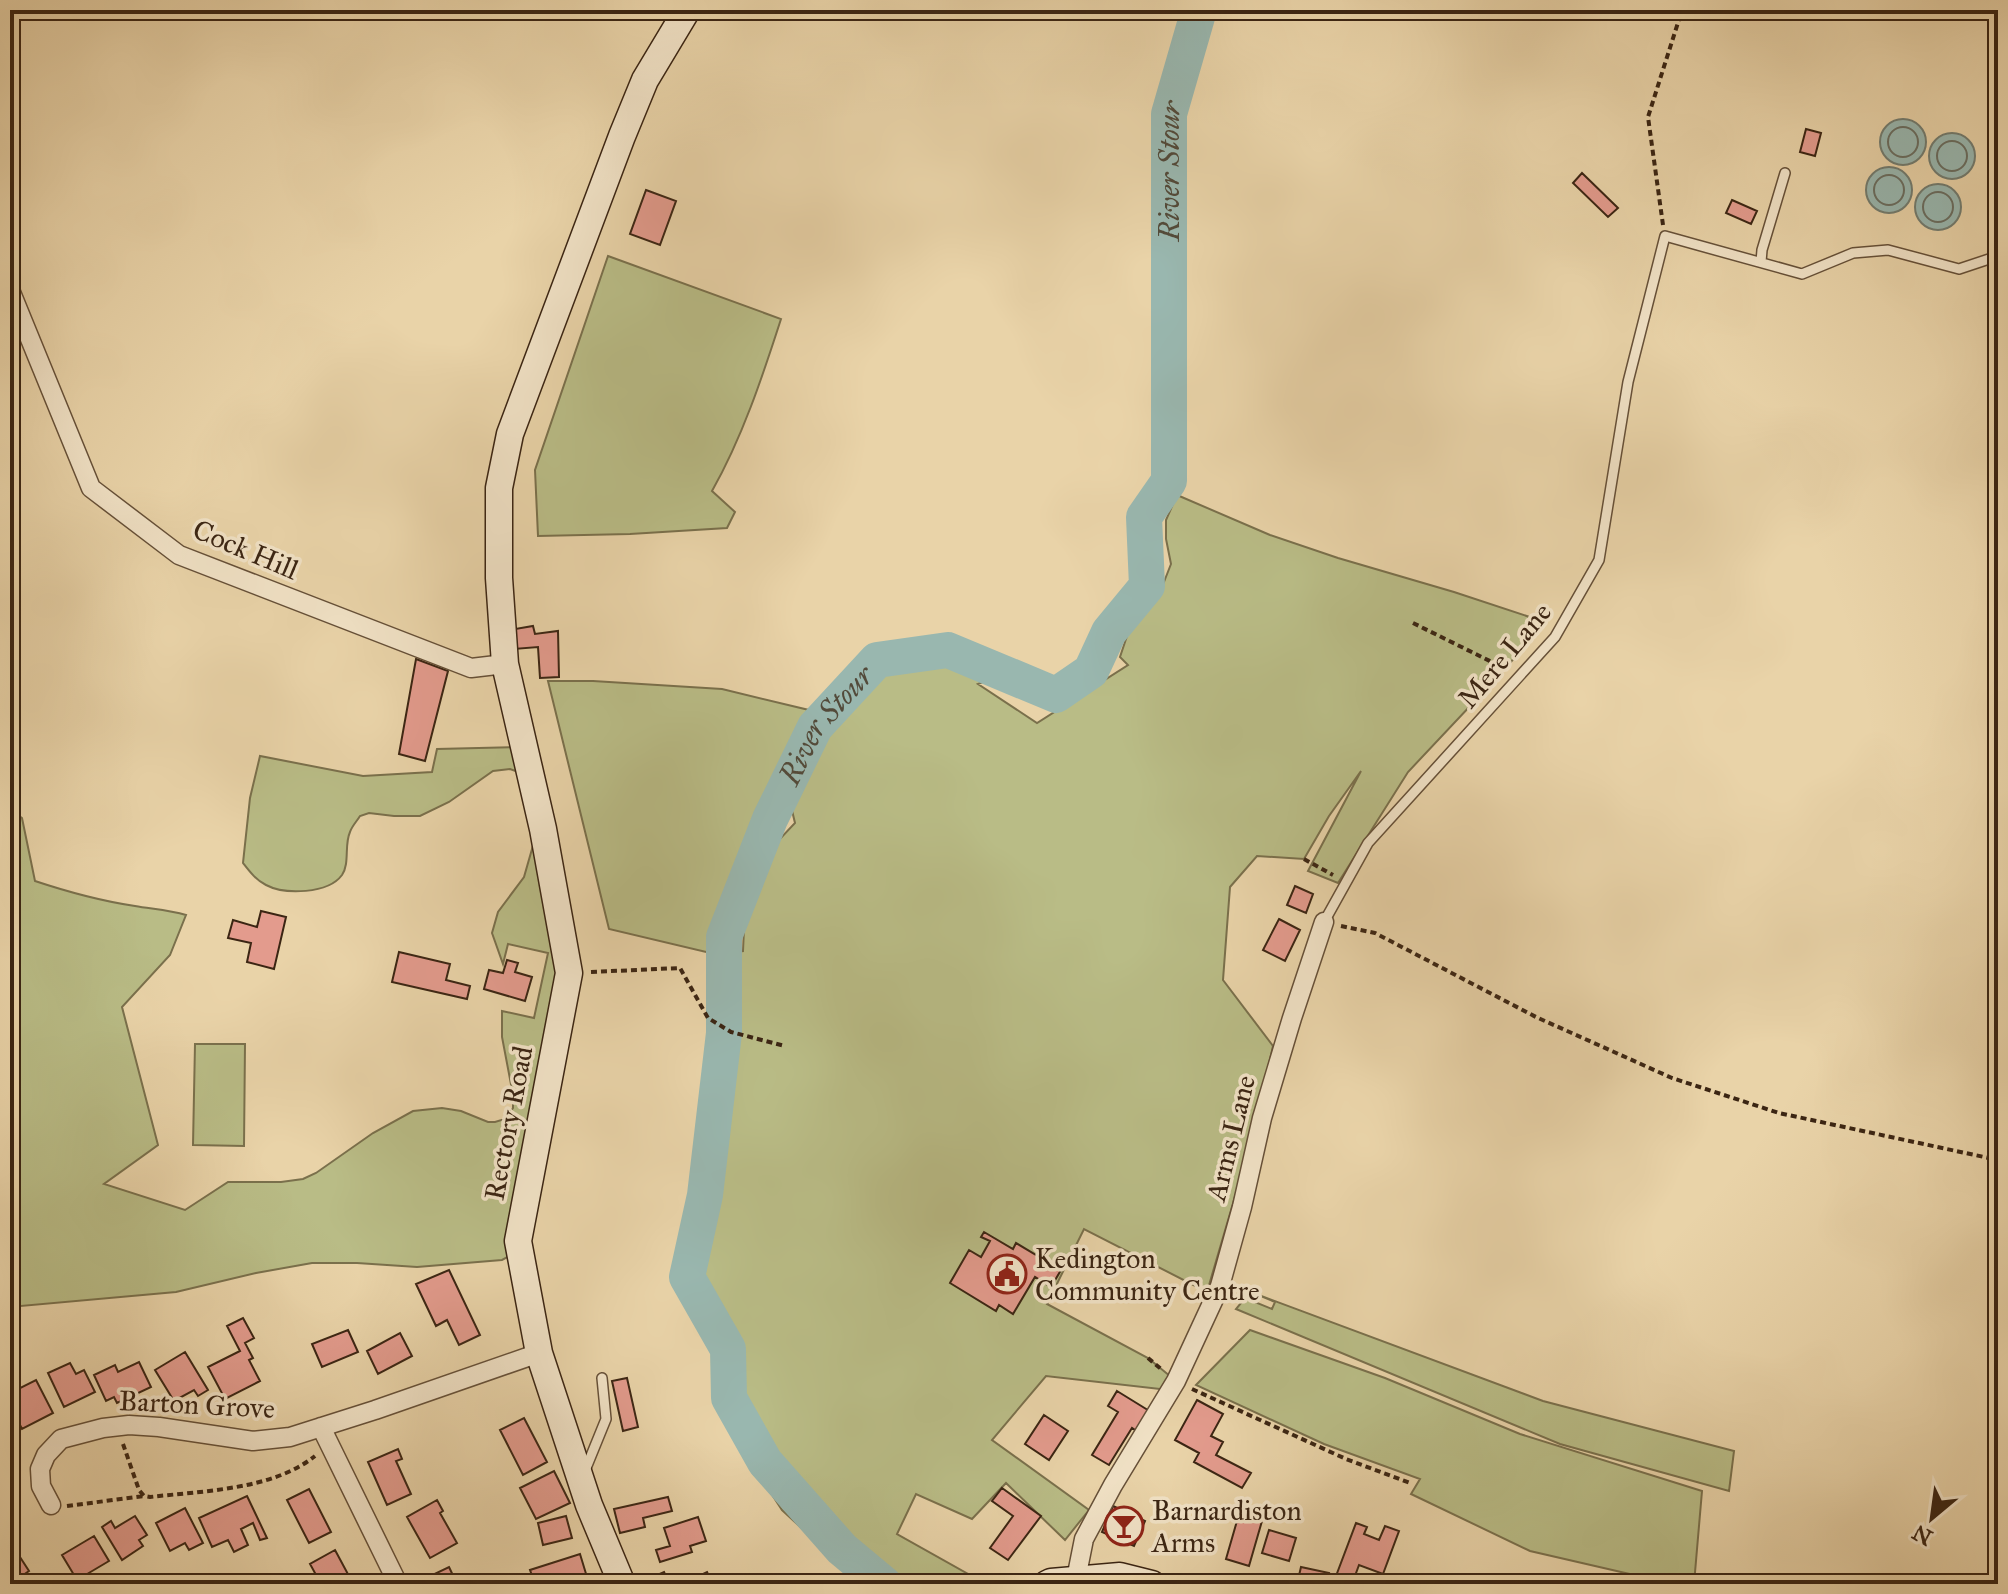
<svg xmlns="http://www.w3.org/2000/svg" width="2008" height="1594" font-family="'IM FELL Great Primer',serif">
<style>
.green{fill:#b9bc86;stroke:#7a704c;stroke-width:2}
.water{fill:#99b7af;stroke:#737d71;stroke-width:2}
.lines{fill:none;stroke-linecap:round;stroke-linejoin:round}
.shore{stroke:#6a6e61;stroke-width:2}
.river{stroke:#99b7af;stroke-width:36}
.building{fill:#e39b8d;stroke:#3b2513;stroke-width:2}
.lane-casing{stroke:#665038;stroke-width:12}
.street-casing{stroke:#665038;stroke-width:21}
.secondary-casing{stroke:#3b2513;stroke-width:29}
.path{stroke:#3b2513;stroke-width:4;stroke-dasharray:6 4;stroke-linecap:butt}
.lane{stroke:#f1e2c6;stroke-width:9}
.street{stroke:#f1e2c6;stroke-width:18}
.secondary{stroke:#f1e2c6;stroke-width:26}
.labels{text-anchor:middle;stroke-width:7;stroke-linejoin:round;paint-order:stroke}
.street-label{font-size:28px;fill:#3b2513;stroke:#f1e2c6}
.poi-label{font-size:28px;fill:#3b2513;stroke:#f1e2c6;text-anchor:start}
.water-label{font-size:30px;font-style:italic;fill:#524a3a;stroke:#f1e2c6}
</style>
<rect width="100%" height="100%" fill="#e9d3a8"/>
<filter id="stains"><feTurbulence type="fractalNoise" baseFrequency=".0025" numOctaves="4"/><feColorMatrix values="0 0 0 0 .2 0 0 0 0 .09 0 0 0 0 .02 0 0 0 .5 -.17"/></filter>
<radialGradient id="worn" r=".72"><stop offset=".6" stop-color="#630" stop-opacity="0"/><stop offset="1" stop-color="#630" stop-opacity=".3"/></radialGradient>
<!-- green -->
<path class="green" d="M608 256 781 319C762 378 742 438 712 491L735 512 727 528 630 534 538 536 535 470Z
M1177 495 1270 535 1338 558 1454 592 1545 622 1504 670 1408 772 1338 883 1308 871 1361 771 1329 816 1304 859 1257 856 1230 887 1223 980 1273 1046 1251 1142 1207 1292 1084 1229 1047 1304 1148 1358 1176 1381 1160 1389 1046 1376 992 1440 1089 1510 1065 1540 1006 1483 972 1519 916 1494 897 1534 968 1574 964 1584H867L836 1560 782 1510 745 1453 724 1393 718 1350 684 1286 682 1260 698 1187 719 955 609 929 548 681H593L722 689 813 711 800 731 732 897 729 910 731 934 720 954 743 951 745 907 776 843 795 823 790 802 807 763 815 749 831 732 829 724C835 714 841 702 850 694 872 671 918 649 951 654 966 656 983 663 998 668L986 681 978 684 1037 723 1128 665 1120 657 1133 618 1147 600 1162 587 1171 564 1166 539V520Z
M515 747 521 773 510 769 493 771 449 802 420 816H394L369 813 360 816C357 821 352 826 350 832 344 845 350 863 342 875 328 894 285 895 266 885 256 880 250 872 243 863L250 798 260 756 363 776 432 772 437 749Z
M10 809 22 818 35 881C68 892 101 901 135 906 152 909 169 910 186 915L170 955 122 1007 158 1145 104 1184 185 1210 228 1182H281L303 1179 316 1173 373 1133 413 1111 442 1108 461 1111 488 1122H495L505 1119 513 1108V1095L502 1037V1011L534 1018 548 953 508 944 503 964 492 933 498 912 524 877 536 835 565 950 513 1254 502 1260 417 1267 357 1263H312L256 1273 176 1292 10 1307Z
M195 1044H245L244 1146 193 1145Z
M1256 1294 1543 1401 1734 1451 1729 1491 1560 1444 1236 1309 1245 1298 1272 1309 1275 1302Z
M1250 1330 1385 1378 1520 1434 1702 1491 1694 1584H1673L1530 1551 1411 1494 1420 1479 1324 1444 1196 1385Z"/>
<!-- water -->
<path class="water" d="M1880 142a23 23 0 1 1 46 0a23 23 0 1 1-46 0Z
M1929 156a23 23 0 1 1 46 0a23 23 0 1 1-46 0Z
M1866 190a23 23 0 1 1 46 0a23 23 0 1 1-46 0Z
M1915 207a23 23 0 1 1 46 0a23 23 0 1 1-46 0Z"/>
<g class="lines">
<!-- shore -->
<path class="shore" d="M1888 142a15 15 0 1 1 30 0a15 15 0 1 1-30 0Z
M1937 156a15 15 0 1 1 30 0a15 15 0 1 1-30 0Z
M1874 190a15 15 0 1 1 30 0a15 15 0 1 1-30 0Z
M1923 207a15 15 0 1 1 30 0a15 15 0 1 1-30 0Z"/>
<!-- river -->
<path class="river" id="s1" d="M884 1584 842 1549 765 1462 729 1398 728 1349 687 1277 705 1195 724 1033V937L770 819 815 727 877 660 948 650 1056 695 1091 671 1109 632 1147 586 1144 517 1169 481V114L1199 10"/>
</g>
<!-- building -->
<path class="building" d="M1806 129 1821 133 1815 156 1800 152Z
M1582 173 1618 208 1608 217 1573 183Z
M646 190 676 201 660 245 630 234Z
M1732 200 1757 211 1751 224 1726 213Z
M533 626 535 634 558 631 559 677 540 678 538 647 514 649 515 629Z
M416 659 448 671 425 761 399 754Z
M1295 886 1313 894 1306 913 1287 905Z
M261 911 286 917 274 969 247 962 251 943 228 938 233 920 257 927Z
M1279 919 1300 930 1285 961 1263 950Z
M399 952 450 964 446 980 470 986 467 999 392 982Z
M507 960 518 963 515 972 532 977 525 1001 484 989 489 970 503 973Z
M984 1232 1013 1249 1016 1243 1061 1270 1051 1287 1035 1277 1013 1314 999 1305 996 1311 950 1283 969 1250 981 1257 990 1241 981 1237Z
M449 1270 480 1335 459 1345 447 1320 436 1326 416 1284Z
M243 1318 254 1338 245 1343 253 1358 249 1360 260 1381 225 1399 208 1367 240 1351 227 1326Z
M348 1330 358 1352 322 1367 312 1344Z
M400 1333 412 1356 378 1374 367 1351Z
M185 1352 208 1390 198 1396 194 1390 174 1401 155 1370Z
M139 1362 151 1387 117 1403 114 1397 106 1401 94 1375 115 1365 118 1372Z
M70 1363 76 1374 84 1370 95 1392 64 1407 48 1373Z
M627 1378 638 1427 623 1431 612 1381Z
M36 1380 53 1413 22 1429 10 1405V1393Z
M1117 1391 1151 1412 1138 1432 1132 1428 1109 1465 1092 1455 1118 1412 1108 1406Z
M1197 1400 1223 1414 1211 1436 1223 1442 1216 1455 1251 1473 1242 1488 1194 1462 1199 1453 1175 1440Z
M1044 1415 1068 1431 1049 1460 1025 1444Z
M524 1418 547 1462 523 1475 500 1430Z
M398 1449 402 1459 396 1461 411 1494 387 1505 368 1462Z
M554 1471 570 1503 536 1519 520 1488Z
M1002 1488 1041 1516 1008 1560 990 1548 1013 1516 992 1501Z
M309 1489 331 1532 309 1543 287 1500Z
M247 1496 267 1538 260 1540 253 1523 241 1529 248 1545 234 1552 228 1540 212 1547 199 1518Z
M668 1497 672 1511 643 1518 645 1527 620 1533 614 1509Z
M437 1500 443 1511 440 1513 457 1543 430 1558 407 1517Z
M1113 1506 1145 1521 1134 1546 1102 1532Z
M185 1508 203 1543 189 1550 185 1543 170 1551 156 1523Z
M1239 1514 1262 1521 1249 1566 1226 1559Z
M135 1516 147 1535 139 1540 143 1546 122 1560 102 1527 111 1521 115 1528Z
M566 1516 572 1538 543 1545 538 1523Z
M698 1517 706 1541 690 1546 692 1552 660 1562 656 1550 670 1546 664 1528Z
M1356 1523 1367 1527 1364 1534 1379 1540 1385 1526 1399 1531 1383 1574 1359 1565 1352 1584H1333Z
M1269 1530 1296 1538 1289 1561 1262 1553Z
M94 1536 109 1561 77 1580 62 1555Z
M335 1550 350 1578 354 1576 358 1584H321L310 1564Z
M18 1554 29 1571 10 1584V1560Z
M580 1554 587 1577 565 1584H535L530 1570Z
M449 1567 457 1584H426L424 1579Z
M1301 1567 1329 1573 1326 1584H1297Z
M664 1572 669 1584H651L648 1579Z
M707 1572 712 1584H682Z
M1446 1577 1466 1580V1584H1445Z"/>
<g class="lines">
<!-- lane casing -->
<g class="lane-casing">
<path id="lane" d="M1761 262 1762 250 1785 173
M1324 922 1368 843 1555 637 1599 560 1628 382 1665 236 1802 274 1853 253 1888 250 1959 269 1998 256
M584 1473 606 1419 602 1378"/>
</g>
<!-- street casing -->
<g class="street-casing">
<path id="street" d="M10 290 91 488 179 555 471 668 505 664
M321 1427 398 1584
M51 1505 41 1486 40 1469 46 1455 61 1439 103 1428 129 1425 159 1427 253 1441 290 1437 375 1410 539 1353
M1076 1579 1084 1539 1113 1485 1176 1381 1220 1286 1242 1207 1262 1118 1292 1018 1324 922"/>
</g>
<!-- secondary casing -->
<g class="secondary-casing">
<path id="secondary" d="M622 1584 589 1505 539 1353 518 1241 569 973 543 829 505 664 499 578V488L510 434 622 136 645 80 687 10
M1047 1584 1051 1582 1120 1576 1152 1584"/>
</g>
<!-- path -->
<path class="path" d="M1663 225 1648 117 1682 10
M1413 623 1506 669
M1304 859 1333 875
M1341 926 1375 933 1536 1017 1672 1078 1779 1113 1998 1160
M591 972 680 968 708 1018 731 1032 785 1046
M1148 1358 1161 1369
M1192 1389 1346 1459 1410 1483
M123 1444 139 1490 144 1496 150 1497C202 1491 273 1490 315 1456
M67 1506 144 1496"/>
<!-- lane -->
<use href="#lane" class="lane"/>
<!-- street -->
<use href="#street" class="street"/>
<!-- secondary -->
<use href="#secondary" class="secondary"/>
</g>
<!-- icons -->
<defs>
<g id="civic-ring" transform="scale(2)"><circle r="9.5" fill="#f1e2c6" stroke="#8f2418" stroke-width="1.5"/><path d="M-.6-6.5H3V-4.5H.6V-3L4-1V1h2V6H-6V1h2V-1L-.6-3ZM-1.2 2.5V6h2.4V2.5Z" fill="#8f2418"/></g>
<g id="bar-ring" transform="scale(2)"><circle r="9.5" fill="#f1e2c6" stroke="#8f2418" stroke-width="1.5"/><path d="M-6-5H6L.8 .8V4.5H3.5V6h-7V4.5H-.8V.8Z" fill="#8f2418"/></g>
</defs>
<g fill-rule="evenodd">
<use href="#civic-ring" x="1007" y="1274"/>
<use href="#bar-ring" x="1124" y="1526"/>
</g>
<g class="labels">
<!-- street labels -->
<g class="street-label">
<text transform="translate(246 549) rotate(23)" y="10">Cock Hill</text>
<text transform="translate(1504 655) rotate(-50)" y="10">Mere Lane</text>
<text transform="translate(508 1123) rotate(-79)" y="10">Rectory Road</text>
<text transform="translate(1230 1138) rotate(-76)" y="10">Arms Lane</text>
<text transform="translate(197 1404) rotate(3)" y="10">Barton Grove</text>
</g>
<!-- poi labels -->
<g class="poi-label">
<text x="1035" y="1268">Kedington<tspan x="1035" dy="32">Community Centre</tspan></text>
<text x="1152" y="1520">Barnardiston<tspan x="1152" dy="32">Arms</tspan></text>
</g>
<!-- water labels -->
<g class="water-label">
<text dy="10" stroke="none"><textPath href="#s1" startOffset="1796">River Stour</textPath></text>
<text dy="10" stroke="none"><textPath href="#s1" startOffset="956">River Stour</textPath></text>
</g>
</g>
<!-- margin -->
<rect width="2008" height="1594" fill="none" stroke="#e9d3a8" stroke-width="40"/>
<rect x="12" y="12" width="1984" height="1570" fill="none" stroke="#3b2513" stroke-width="4"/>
<rect x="20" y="20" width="1968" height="1554" fill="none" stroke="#3b2513" stroke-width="2"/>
<!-- north arrow -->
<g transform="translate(1932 1518) rotate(209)" stroke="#f1e2c6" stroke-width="6" paint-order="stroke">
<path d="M0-6L14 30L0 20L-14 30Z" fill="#3b2513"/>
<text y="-12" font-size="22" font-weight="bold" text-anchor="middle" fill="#3b2513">N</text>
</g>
<rect width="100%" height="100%" filter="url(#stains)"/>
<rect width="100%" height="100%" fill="url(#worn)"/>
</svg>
